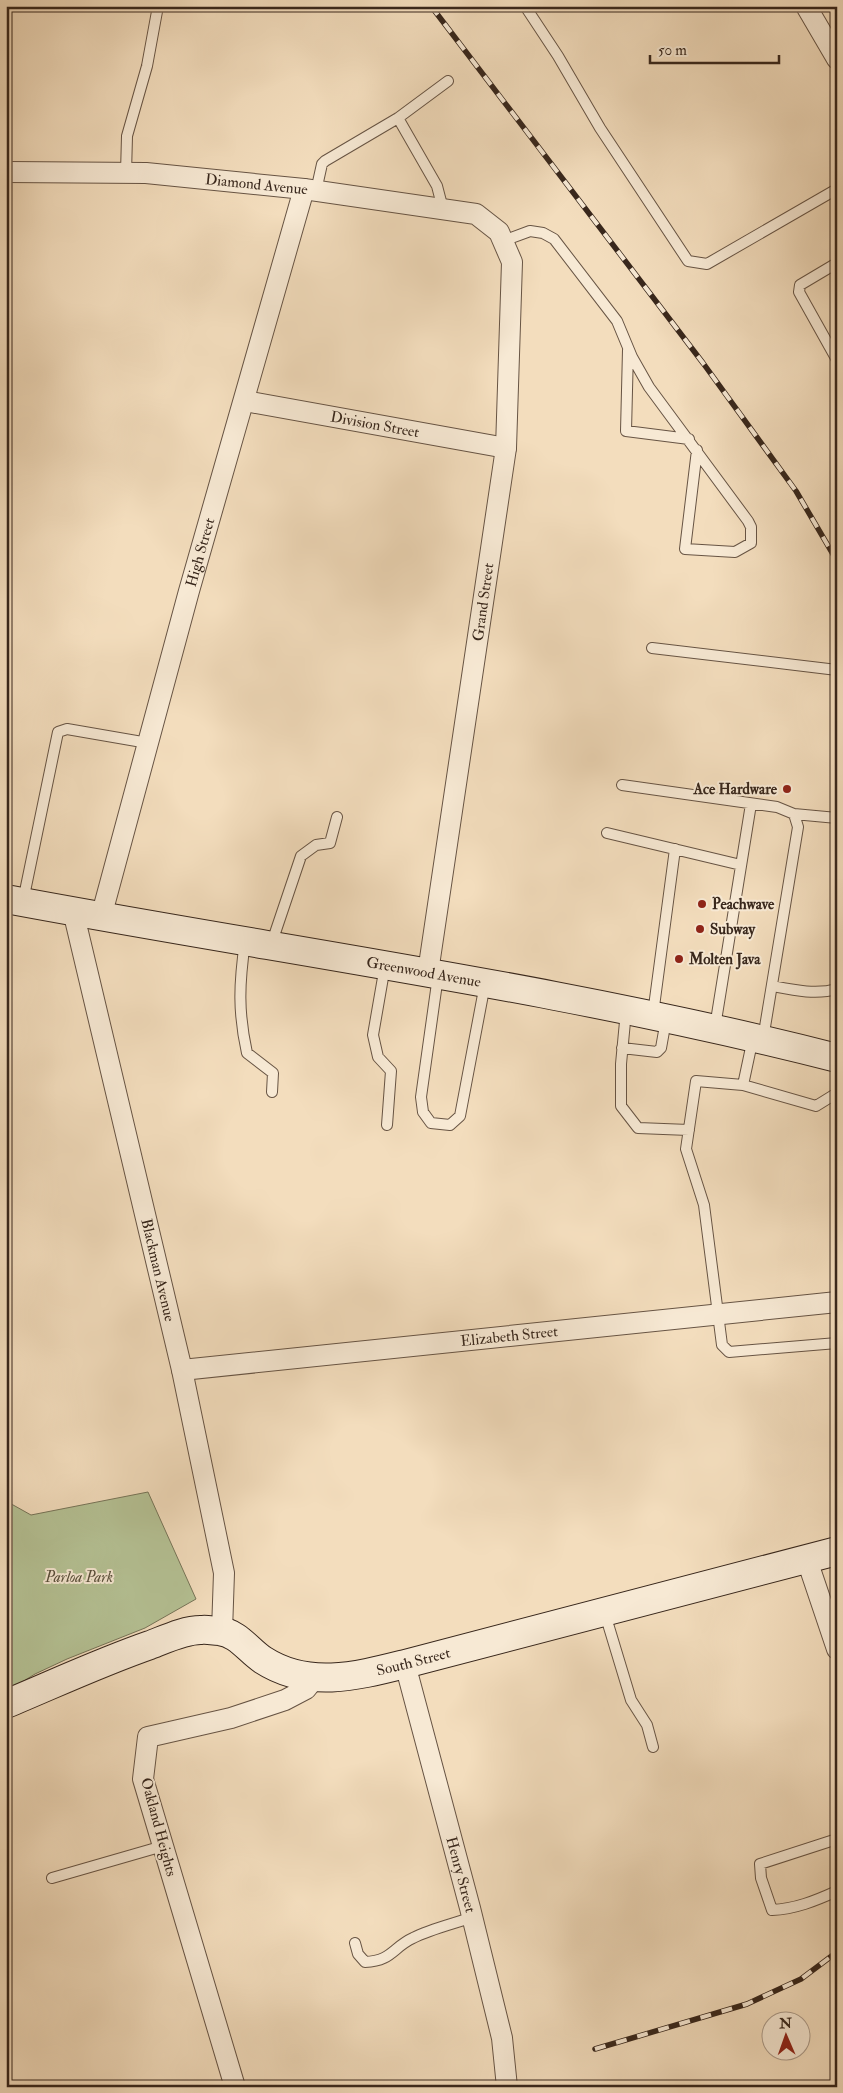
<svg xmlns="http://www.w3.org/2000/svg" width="843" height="2093" font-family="'IM FELL Double Pica',serif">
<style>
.green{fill:#b5c295;stroke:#767458}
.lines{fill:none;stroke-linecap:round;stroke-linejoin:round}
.lane-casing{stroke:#675444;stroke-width:12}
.street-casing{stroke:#675444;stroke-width:22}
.secondary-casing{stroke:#38271c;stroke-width:30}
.lane{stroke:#f7e9d4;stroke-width:10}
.street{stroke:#f7e9d4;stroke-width:20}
.secondary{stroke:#f7e9d4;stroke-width:28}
.rail-casing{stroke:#38271c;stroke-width:5.5}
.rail{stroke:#f7e9d4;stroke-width:4;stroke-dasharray:11;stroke-linecap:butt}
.poi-dot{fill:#8f2418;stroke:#f7e9d4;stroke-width:2}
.labels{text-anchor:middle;stroke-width:4;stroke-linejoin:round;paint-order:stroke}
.street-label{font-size:15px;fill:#38271c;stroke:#f7e9d4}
.poi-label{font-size:15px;font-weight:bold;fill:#38271c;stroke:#f7e9d4;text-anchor:start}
.park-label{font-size:15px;font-style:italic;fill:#574e3a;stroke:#f7e9d4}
</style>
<rect width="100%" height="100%" fill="#f3ddbd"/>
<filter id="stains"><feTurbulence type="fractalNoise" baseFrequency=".004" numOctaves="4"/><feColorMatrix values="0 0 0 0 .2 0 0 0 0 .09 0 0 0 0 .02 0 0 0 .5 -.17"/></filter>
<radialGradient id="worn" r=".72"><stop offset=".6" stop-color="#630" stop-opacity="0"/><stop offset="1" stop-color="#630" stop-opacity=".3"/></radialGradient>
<!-- green -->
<path class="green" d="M148 1492 196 1599 145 1628 67 1659 35 1674 6 1692V1501L31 1515Z"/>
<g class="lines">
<!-- lane casing -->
<g class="lane-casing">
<path id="lane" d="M525 6 558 56 600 128 688 261 707 264 837 189
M398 118 437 186 443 209
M126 173 127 136 147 66 158 6
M316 191 322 164 325 161 398 118 448 81
M503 241 530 231 543 233 554 239 617 321 632 357 649 387 748 521 751 527V543L735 552 685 549 697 450
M837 263 800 285 799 292 837 360
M628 350 626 431 689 439
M652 648 837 670
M622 785 777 807 794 814 837 818
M607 833 741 865
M23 901 58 732 67 729 148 743
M245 942C239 984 238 1012 247 1053L273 1073 272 1092
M271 945 301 856 316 845 330 843 337 817
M385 966 373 1035 378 1057 391 1071 387 1125
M438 976 421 1097 423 1112 431 1123 450 1125 460 1116 485 984
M772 986C793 990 816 995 837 989
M626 1011 621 1064V1106L638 1128 689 1130
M653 1014 675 849
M715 1027 751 804
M753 1038 743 1085 696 1081 686 1149 704 1205 722 1345 729 1352 837 1343
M763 1039 798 827 794 814
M622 1048 657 1052 661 1048 666 1020
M743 1085 816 1106 837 1093
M605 1614 631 1700 647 1725 653 1747
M837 1839 760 1864 761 1878 772 1910C795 1909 815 1901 837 1891
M52 1878 163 1846
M355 1943 358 1954 365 1962C392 1961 393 1947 413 1938 431 1929 453 1924 473 1917"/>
</g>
<!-- street casing -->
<g class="street-casing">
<g id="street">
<path d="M806 6 837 59"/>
<path id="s1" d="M6 172 146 173 304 189 476 214 499 232 512 262 506 448 428 972"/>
<path id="s2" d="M245 401 506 448"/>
<path id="s3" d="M73 911 182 1370 224 1573 222 1631"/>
<path id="s4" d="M101 917 189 591 304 189"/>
<path id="s5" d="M182 1370 837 1302"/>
<path d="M807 1560 837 1649"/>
<path id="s6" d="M405 1664 470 1908 502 2038 507 2087"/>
<path d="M235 2087 143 1779 148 1737 231 1718 285 1700 306 1689 314 1679"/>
</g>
</g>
<!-- secondary casing -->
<g class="secondary-casing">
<g id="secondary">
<path id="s7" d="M6 899C283 951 564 988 837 1058"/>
<path id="s8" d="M6 1704C54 1684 101 1662 150 1645 166 1639 184 1630 201 1630 207 1629 213 1631 219 1631 238 1633 248 1650 263 1660 308 1689 357 1676 405 1664L837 1551"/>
</g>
</g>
<!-- lane -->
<use href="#lane" class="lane"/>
<!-- street -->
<use href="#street" class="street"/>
<!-- secondary -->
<use href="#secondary" class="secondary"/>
<!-- rail casing -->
<g class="rail-casing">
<path id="rail" d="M431 6 703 363 796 491 837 561
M595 2049 747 2004 801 1979 837 1952"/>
</g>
<!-- rail -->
<use href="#rail" class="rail"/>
</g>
<!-- markers -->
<g class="poi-dot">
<circle cx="787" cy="789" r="5"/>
<circle cx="702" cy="904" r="5"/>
<circle cx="700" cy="929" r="5"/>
<circle cx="679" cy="959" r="5"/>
</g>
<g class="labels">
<!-- street labels -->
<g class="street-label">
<text dy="5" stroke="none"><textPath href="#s1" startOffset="251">Diamond Avenue</textPath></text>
<text dy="5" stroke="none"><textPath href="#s2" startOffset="132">Division Street</textPath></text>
<text dy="5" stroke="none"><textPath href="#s4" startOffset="378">High Street</textPath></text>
<text transform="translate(483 602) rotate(-82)" y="5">Grand Street</text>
<text dy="5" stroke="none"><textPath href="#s7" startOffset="424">Greenwood Avenue</textPath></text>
<text dy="5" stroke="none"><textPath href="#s3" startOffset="369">Blackman Avenue</textPath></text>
<text dy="5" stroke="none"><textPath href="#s5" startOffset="329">Elizabeth Street</textPath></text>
<text dy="5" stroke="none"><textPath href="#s8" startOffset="436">South Street</textPath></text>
<text transform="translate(159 1827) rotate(75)" y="5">Oakland Heights</text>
<text dy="5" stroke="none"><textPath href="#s6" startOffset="218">Henry Street</textPath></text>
</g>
<!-- poi labels -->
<g class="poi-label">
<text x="777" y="794" text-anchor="end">Ace Hardware</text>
<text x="712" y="909">Peachwave</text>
<text x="710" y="934">Subway</text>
<text x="689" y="964">Molten Java</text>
</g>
<!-- park labels -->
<g class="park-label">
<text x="79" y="1582">Parloa Park</text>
</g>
</g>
<!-- margin -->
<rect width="843" height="2093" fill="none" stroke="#f3ddbd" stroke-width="25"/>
<rect x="8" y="8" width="828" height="2078" fill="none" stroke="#38271c" stroke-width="2.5"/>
<rect x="12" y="12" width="818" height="2068" fill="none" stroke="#38271c"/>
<!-- north arrow -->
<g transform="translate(786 2036) rotate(358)"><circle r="24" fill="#f7e9d4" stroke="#ab9b8a"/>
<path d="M0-4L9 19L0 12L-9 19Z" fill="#8f2418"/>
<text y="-8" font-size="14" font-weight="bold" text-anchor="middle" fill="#38271c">N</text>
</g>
<!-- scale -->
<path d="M650 55v8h129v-8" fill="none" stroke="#38271c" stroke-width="2.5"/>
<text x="658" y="55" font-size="15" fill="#38271c" stroke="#f7e9d4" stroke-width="4" paint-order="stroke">50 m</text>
<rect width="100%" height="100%" filter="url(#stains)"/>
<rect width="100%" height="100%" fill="url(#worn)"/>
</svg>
